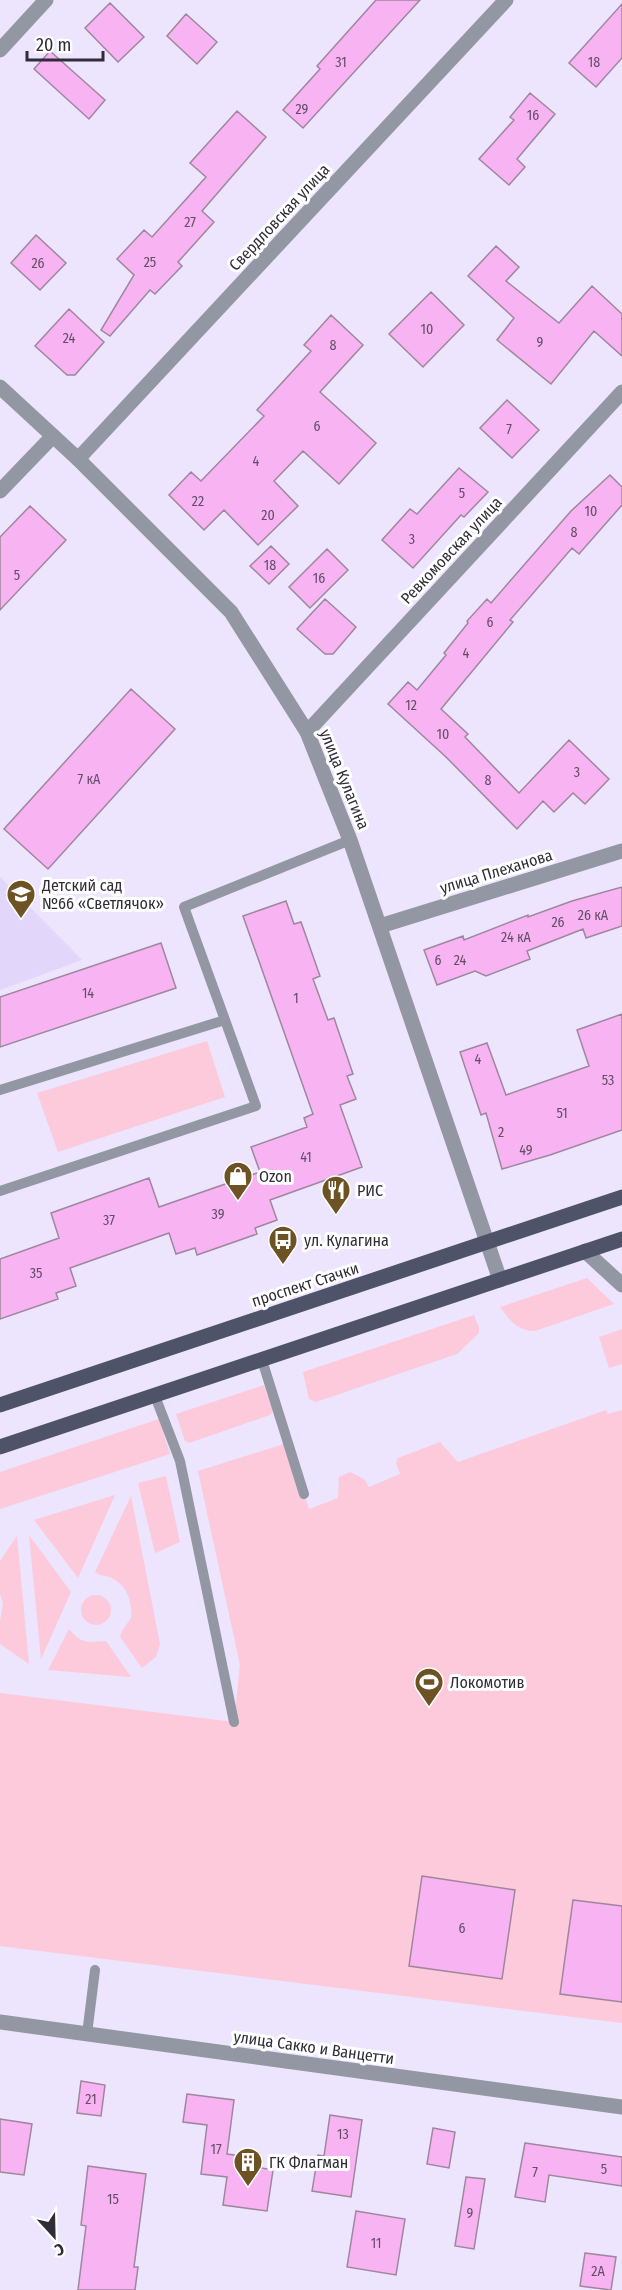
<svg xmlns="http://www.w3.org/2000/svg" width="622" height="2290" font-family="'Fira Sans Condensed',sans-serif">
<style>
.built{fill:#e3d6fb}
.green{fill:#fccadb}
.building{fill:#f7b3f2;stroke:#9e879c;stroke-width:1.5}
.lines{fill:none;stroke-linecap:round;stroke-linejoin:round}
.service{stroke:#9396a3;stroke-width:10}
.minor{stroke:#9396a3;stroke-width:15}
.tertiary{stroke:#9396a3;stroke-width:15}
.primary{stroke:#4e5369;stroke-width:15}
.labels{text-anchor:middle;stroke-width:6;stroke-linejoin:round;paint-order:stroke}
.number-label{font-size:14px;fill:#624e66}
.street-label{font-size:16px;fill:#312d38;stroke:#fff}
.poi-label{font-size:16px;fill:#312d38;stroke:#fff;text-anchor:start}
</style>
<rect width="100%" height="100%" fill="#ede4fd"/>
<!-- built -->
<path class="built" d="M0 877 82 960 0 990Z"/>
<!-- green -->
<path class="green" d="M207 1041 225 1097 58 1152 37 1093Z
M587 1278 614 1304 535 1331C517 1331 510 1320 500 1307Z
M474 1315 479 1328V1333L457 1354 316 1402 309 1399 303 1372Z
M622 1329V1364L609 1368 599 1337Z
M264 1385 273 1411 270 1415 189 1443 185 1441 176 1414Z
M606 1410 608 1414 622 1410V2023L0 1946V1693L234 1722 240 1665 198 1471 287 1443 309 1509 338 1498 339 1477 350 1472 364 1479 369 1487 400 1474 396 1463 398 1458 440 1442 458 1462Z
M159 1419 170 1454 0 1509V1472Z
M166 1476 180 1542 155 1553 138 1483Z
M115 1495 78 1578 34 1520Z
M131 1496 160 1644 156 1657 142 1668 120 1637 122 1631 131 1618C133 1601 126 1583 109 1577 103 1575 100 1576 95 1572Z
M29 1535 71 1592 41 1659Z
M17 1536 29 1664 0 1644V1621L3 1604 0 1593V1561Z
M81 1610a15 15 0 1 1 30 0a15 15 0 1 1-30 0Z
M69 1629C82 1645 87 1642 106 1641L131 1677 48 1670Z"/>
<!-- building -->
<path class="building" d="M376 0H420L303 128 283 110 320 69 317 66Z
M110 3 144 37 118 62 85 28Z
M622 4V58L596 87 569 63Z
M186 14 217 42 197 64 167 36Z
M50 51 105 100 89 119 34 69Z
M530 93 555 114 517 159 525 167 509 185 479 159 514 120 510 117Z
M237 111 266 137 202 211 214 222 178 262 182 266 155 294 150 290 110 336 101 330 134 275 117 259 144 230 152 237 206 177 190 163Z
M36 235 66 263 40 290 11 263Z
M496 246 519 267 506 281 559 323 592 286 622 314V356L594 331 551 384 497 340 514 318 468 276Z
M431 292 464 325 423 367 389 334Z
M69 309 104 342 75 375H67L35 346Z
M331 315 363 345 320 392 376 443 339 484 303 451 274 481 298 506 258 545 224 510 204 530 169 495 191 472 201 481 264 416 257 410 311 351 304 345Z
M507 400 539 430 512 458 480 428Z
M459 468 488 492 464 517 461 515 413 568 382 540 410 509 417 514Z
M610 475 622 487V505L579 554 572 548 510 620 513 622 441 709 468 734 465 737 519 793 569 740 609 779 585 804 573 793 554 812 543 801 517 829 446 757 388 704 408 682 417 690 446 655 444 653 468 623 467 621 487 599 491 603 571 511Z
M30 506 66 540 0 610V537Z
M271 546 289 564 269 584 250 566Z
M327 549 348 570 310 608 289 587Z
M325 599 356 627 333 654H325L297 629Z
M131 689 175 729 48 869 4 829Z
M622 887V926L586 938 583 929 527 951 530 959 486 976 475 971 437 985 424 950 463 936 464 940 528 915V917L572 901Z
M286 901 294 924 301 922 320 976 313 979 328 1020 334 1018 353 1074 347 1076 356 1099 340 1105 362 1167 270 1200 277 1220 255 1228 257 1234 197 1255 195 1248 176 1254 169 1233 70 1268 76 1286 56 1293 58 1299 0 1319V1259L59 1238 51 1213 149 1178 159 1207 260 1172 251 1147 307 1127 304 1118 313 1114 243 916Z
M161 943 176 988 0 1047V997Z
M622 1014V1130L550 1155 502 1169 486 1113 481 1115 460 1052 487 1043 506 1095 589 1066 577 1030Z
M422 1876 515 1890 502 1979 409 1966Z
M573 1900 622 1906V2002L560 1994Z
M81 2081 105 2085 101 2116 77 2113Z
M187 2094 234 2100 227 2154 258 2158 256 2167 273 2170 267 2211 223 2205 227 2177 201 2174 207 2125 183 2122Z
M330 2115 362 2120 351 2197 312 2191 318 2155 324 2156Z
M0 2119 32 2124 24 2175 0 2172Z
M433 2128 455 2132 449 2168 427 2164Z
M525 2143 622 2157V2186L549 2175 545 2202 515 2197Z
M88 2166 146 2174 134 2267H138L135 2290H78L86 2226 81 2225Z
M466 2177 485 2179 474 2249 455 2246Z
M356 2211 405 2219 396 2275 347 2267Z
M585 2253 616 2257 611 2290 580 2286Z"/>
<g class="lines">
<!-- service -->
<path class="service" d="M0 1090 225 1020 184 907 350 840
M0 1191 256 1106 225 1020
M262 1360 304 1494
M155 1396 180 1461 234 1722
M87 2034 95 1970"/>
<!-- minor -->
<path class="minor" d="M0 50 46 0
M78 459 506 0
M0 491 53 436
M307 732 622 392
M380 926 622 851
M0 2022 622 2107"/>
<!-- tertiary -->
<path class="tertiary" d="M0 387 78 459 231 612 307 732 350 840 500 1280
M585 1251 622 1285"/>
<!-- primary -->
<path class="primary" d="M0 1405 622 1197
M0 1447 622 1239"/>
</g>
<!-- icons -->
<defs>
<g id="school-pin" transform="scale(1.5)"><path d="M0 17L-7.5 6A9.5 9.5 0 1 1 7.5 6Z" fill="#6d5224" stroke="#fff"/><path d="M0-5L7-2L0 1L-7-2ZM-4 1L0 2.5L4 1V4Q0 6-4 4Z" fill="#fff"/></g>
<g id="shop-pin" transform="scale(1.5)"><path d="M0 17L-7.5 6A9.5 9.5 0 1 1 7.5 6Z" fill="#6d5224" stroke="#fff"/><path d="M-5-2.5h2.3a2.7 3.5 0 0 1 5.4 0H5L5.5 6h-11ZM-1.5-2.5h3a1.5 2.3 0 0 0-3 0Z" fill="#fff"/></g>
<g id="restaurant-pin" transform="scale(1.5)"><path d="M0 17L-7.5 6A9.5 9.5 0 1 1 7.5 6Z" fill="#6d5224" stroke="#fff"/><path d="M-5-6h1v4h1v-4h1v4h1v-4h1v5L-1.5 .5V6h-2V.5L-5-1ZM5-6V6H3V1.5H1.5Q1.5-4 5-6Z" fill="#fff"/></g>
<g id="bus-pin" transform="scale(1.5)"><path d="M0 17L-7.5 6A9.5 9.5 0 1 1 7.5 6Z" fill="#6d5224" stroke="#fff"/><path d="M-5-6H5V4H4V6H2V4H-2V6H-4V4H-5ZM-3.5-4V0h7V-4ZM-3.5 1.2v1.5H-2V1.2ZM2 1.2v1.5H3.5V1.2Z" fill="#fff"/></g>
<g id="stadium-pin" transform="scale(1.5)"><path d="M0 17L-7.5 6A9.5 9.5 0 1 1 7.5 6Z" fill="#6d5224" stroke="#fff"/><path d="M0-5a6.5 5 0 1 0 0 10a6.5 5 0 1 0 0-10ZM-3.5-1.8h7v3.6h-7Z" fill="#fff"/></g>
<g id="building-pin" transform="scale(1.5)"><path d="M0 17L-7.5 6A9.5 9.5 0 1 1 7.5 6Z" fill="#6d5224" stroke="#fff"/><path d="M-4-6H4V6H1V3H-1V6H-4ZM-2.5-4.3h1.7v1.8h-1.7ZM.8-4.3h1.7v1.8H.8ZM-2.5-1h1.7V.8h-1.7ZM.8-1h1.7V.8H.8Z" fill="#fff"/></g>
</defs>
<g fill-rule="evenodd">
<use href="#school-pin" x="21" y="894"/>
<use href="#shop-pin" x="238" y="1176"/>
<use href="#restaurant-pin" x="336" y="1190"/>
<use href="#bus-pin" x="283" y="1240"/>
<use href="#stadium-pin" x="429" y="1682"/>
<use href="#building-pin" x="248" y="2162"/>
</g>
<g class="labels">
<!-- number labels -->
<g class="number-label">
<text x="341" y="67">31</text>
<text x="594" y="67">18</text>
<text x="302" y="114">29</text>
<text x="533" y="120">16</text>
<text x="190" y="227">27</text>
<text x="150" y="267">25</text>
<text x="38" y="268">26</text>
<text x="427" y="334">10</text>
<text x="69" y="343">24</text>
<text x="540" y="347">9</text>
<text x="333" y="350">8</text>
<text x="317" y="431">6</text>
<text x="509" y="434">7</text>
<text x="256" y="466">4</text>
<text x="462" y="498">5</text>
<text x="198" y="506">22</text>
<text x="591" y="516">10</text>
<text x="268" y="520">20</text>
<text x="574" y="537">8</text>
<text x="412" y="544">3</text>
<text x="270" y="570">18</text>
<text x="17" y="580">5</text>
<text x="319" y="583">16</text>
<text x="490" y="627">6</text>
<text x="466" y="658">4</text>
<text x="411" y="710">12</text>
<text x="443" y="739">10</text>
<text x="577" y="777">3</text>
<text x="89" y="784">7 кА</text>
<text x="488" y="785">8</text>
<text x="593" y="920">26 кА</text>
<text x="558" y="927">26</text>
<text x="516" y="942">24 кА</text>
<text x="438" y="965">6</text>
<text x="460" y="965">24</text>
<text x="88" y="998">14</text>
<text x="296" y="1003">1</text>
<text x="478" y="1064">4</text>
<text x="608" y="1085">53</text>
<text x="562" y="1118">51</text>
<text x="501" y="1137">2</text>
<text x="526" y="1155">49</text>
<text x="306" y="1162">41</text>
<text x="218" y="1219">39</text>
<text x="109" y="1225">37</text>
<text x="36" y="1278">35</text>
<text x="462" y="1933">6</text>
<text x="91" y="2104">21</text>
<text x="343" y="2139">13</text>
<text x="216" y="2154">17</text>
<text x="604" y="2174">5</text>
<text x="535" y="2177">7</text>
<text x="113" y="2204">15</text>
<text x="470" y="2218">9</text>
<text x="376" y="2248">11</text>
<text x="598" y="2276">2А</text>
</g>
<!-- street labels -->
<g class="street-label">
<text transform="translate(279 217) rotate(-47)" y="6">Свердловская улица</text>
<text transform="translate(451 550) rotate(-47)" y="6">Ревкомовская улица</text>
<text transform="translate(345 779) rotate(68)" y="6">улица Кулагина</text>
<text transform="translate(496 871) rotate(-17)" y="6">улица Плеханова</text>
<text transform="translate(305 1284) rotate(-18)" y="6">проспект Стачки</text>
<text transform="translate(314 2047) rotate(8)" y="6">улица Сакко и Ванцетти</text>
</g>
<!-- poi labels -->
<g class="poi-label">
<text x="42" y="891">Детский сад<tspan x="42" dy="18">№66 «Светлячок»</tspan></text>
<text x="259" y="1182">Ozon</text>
<text x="357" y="1196">РИС</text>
<text x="304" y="1246">ул. Кулагина</text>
<text x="450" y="1688">Локомотив</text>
<text x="269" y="2168">ГК Флагман</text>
</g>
</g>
<!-- north arrow -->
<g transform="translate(54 2236) rotate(158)" stroke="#ffffff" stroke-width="4.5" paint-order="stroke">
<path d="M0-4.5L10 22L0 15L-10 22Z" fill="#312d38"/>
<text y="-9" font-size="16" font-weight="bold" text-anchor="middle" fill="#312d38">С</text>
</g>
<!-- scale -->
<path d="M27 51v9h76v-9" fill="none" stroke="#312d38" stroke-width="3"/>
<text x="36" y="51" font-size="18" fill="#312d38" stroke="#ffffff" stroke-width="4.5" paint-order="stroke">20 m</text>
</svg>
